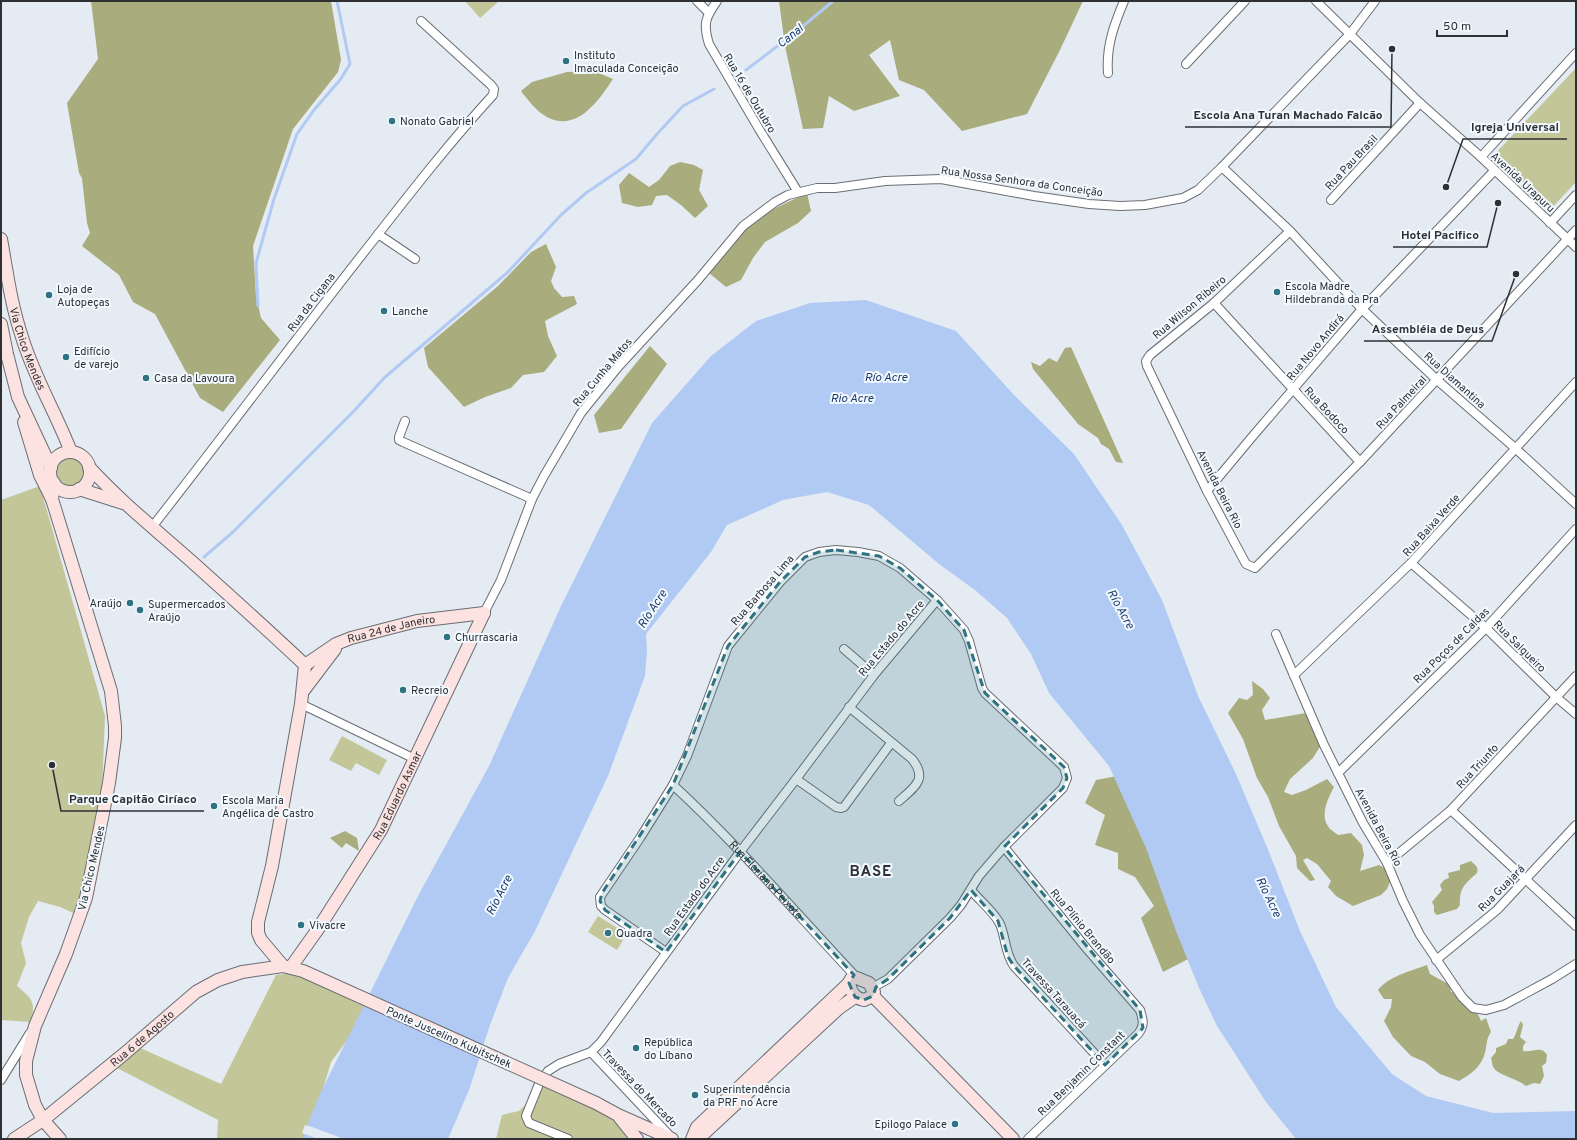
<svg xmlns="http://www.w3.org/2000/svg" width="1577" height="1140" font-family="Overpass,sans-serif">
	<rect width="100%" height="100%" fill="#e5ebf2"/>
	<!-- green -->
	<g fill="#c3c698">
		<polygon points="465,1 499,1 480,18"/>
		<polygon points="1576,68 1576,182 1551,209 1492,157"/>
		<circle cx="70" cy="472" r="15"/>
		<path d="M 40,486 L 105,716 L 101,815 L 78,915 L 60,907 L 38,901 L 29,917 L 21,943 L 26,963 L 17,986 C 32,999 36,1001 31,1022 L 1,1020 L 1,500 Z"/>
		<polygon points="342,736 387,760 379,775 356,763 351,771 329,760"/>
		<polygon points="598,916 627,934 617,950 588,932"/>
		<polygon points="293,973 370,1009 331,1062 308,1139 217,1139 218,1120 115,1067 138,1047 221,1084 276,975"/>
		<polygon points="545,1085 614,1118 630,1139 496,1139 502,1115 519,1111"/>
	</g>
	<!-- forest -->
	<g fill="#a9ac7c">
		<polygon points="91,1 331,1 341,60 338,72 293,129 253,246 256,296 261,318 280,340 223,412 200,398 155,314 133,302 119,275 82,246 90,233 87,223 82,178 79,173 67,103 98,59"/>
		<polygon points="779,1 1083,1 1059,52 1027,114 962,131 924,90 899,80 890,40 869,55 900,96 854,111 829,96 823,128 803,129 785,46"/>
		<path d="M 594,71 L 613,79 C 599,100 577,133 547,117 C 536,111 528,100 521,91 L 532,82 L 567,72 Z"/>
		<polygon points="680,162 694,165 703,170 699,190 708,206 695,218 681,205 667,195 656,196 652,205 638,207 622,203 619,185 629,173 649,187 659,180 670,166"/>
		<polygon points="807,193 811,211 798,223 765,242 753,258 741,280 726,287 709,273 732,244 757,217"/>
		<polygon points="546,244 556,267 551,281 554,288 562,297 574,296 577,304 545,321 548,336 557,356 544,372 523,375 511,388 485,397 464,407 428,367 424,348 498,286 531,252"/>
		<polygon points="650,346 667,364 621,429 599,433 594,415"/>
		<polygon points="1071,347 1123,463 1116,462 1109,449 1101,444 1098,438 1078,424 1033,369 1031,362 1040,366 1049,358 1057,362 1065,348"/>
		<path d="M 1252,681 L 1263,689 L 1270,698 L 1262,710 L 1265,720 L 1306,713 L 1311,719 L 1321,745 L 1313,758 L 1290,779 L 1284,792 L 1292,795 L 1306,790 L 1327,779 L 1334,787 C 1328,798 1320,815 1328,826 C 1330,830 1335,832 1338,835 L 1351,833 L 1362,845 L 1364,855 L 1360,871 L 1379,865 L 1386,869 L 1392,877 L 1387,889 L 1381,895 L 1353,906 L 1336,896 L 1328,887 L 1331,881 L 1317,864 L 1307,858 L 1303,860 L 1315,880 L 1310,881 L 1297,868 L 1296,856 L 1279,826 L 1268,797 L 1257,778 L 1243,739 L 1228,713 L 1239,698 L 1247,700 L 1253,695 Z"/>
		<polygon points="1128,774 1196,955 1163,972 1141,918 1154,906 1135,877 1118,869 1118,853 1095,845 1105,815 1085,803 1096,780"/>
		<polygon points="345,831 357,838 359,851 346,843 342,848 330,838"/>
		<path d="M 1471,861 C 1475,865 1479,867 1477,873 C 1465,884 1459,888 1460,905 L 1457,909 L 1437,915 L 1434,912 L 1434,906 L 1432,902 L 1442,890 L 1440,885 L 1444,880 L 1449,878 L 1448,873 L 1460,870 L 1460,865 Z"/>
		<path d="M 1427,965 L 1430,974 L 1450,985 L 1451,992 L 1458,993 L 1460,1001 C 1471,1005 1477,1010 1481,1021 L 1486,1018 L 1491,1032 C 1486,1039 1487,1045 1485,1053 C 1481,1067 1471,1074 1459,1081 L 1440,1074 L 1425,1062 L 1411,1056 L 1393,1037 L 1384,1021 L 1391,1007 L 1392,999 L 1384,999 L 1378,990 C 1389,976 1411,971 1427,965 Z"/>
		<path d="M 1521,1021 L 1523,1025 L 1520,1037 L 1526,1042 L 1523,1046 L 1523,1051 C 1533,1053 1541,1045 1547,1055 L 1546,1063 L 1542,1066 L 1544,1076 L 1540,1084 L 1534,1083 L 1526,1086 C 1518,1079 1496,1074 1494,1068 C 1492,1066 1492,1061 1491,1058 L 1496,1052 L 1496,1048 L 1506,1044 L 1508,1039 L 1513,1039 C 1517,1033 1517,1027 1521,1021 Z"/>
	</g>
	<!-- water -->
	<polygon fill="#b1caf4" points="866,300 956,331 1014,395 1074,454 1122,525 1162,600 1199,698 1236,774 1269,852 1300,931 1336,1007 1392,1074 1426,1096 1493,1113 1576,1111 1576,1139 1296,1139 1266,1102 1217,1026 1199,988 1176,931 1146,848 1109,766 1049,693 1031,654 1007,618 975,590 939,564 869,505 827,492 783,500 727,525 711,552 646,634 647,651 645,676 608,776 535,931 508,978 490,1025 469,1090 448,1139 302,1139 319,1096 418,896 489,766 561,606 652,423 711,356 756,321 810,303"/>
	<!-- pier -->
	<polygon fill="#e5ebf2" points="305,1125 312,1127 344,1139 318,1139 302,1133"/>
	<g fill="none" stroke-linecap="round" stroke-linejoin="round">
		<!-- stream -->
		<g stroke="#b1caf4" stroke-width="3">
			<polyline points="746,70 796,32 833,1"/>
			<polyline points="258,306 256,263 274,199 297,134 314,110 340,80 350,64 337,1"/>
			<polyline points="204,557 233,532 354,411 384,378 508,272 561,215 586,193 636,159 657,134 683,106 714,89"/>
		</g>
		<!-- street casing -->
		<g stroke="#696e74" stroke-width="10">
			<g id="street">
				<polyline points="697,1 709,13"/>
				<path d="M 717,1 C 705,18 703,24 709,44 L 759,129 L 798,192"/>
				<polyline points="1316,1 1420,103 1481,157 1576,247"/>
				<polyline points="1186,64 1245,1"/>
				<path d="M 1108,73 C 1106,46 1114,25 1124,1"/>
				<polyline points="1481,157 1576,53"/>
				<polyline points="1222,167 1290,231 1362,309 1437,380 1515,448 1576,504"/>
				<polyline points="1331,200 1420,103"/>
				<polyline points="1550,223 1576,195"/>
				<polyline points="1290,231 1214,303 1150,355 1146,361 1147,366 1207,491 1246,564 1255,568 1360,462 1576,230"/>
				<polyline points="378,234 415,259"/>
				<polyline points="1214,303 1360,462"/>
				<polyline points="405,421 399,437 399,440 403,442 532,499"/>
				<polyline points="1207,491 1252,437 1362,309 1494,171"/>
				<path d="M 152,527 C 226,433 297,337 372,242 C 411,192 450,142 493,95 L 494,89 L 491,85 L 421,21"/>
				<polyline points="1411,563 1486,628 1556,697 1576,714"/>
				<polyline points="484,613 501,580 532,499 544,476 581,413 618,367 698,280 743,226 775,202 788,195 817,188 835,188 885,181 941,179 1034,196 1089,204 1120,206 1145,205 1183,198 1198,190 1222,167 1350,34 1375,1"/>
				<polyline points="1276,634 1324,745 1363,823 1387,863 1403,901 1420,935 1462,997 1473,1008 1486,1010 1504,1005 1552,979 1576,964"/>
				<polyline points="844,649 874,675"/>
				<polyline points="1294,675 1411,563 1576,382"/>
				<polyline points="301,704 415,759"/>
				<path d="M 849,707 L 912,759 C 928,779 915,787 899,801"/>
				<polyline points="1338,773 1486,628 1576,529"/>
				<polyline points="796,779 836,807 841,808 844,807 891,743"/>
				<path id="s1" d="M 673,785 C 738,845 796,913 857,978"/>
				<polyline points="1451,810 1576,926"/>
				<path d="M 1004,847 L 1087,949 L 1140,1010 C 1143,1020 1145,1025 1138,1034 L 1028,1139"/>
				<polyline points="1387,863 1451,810 1576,676"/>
				<path d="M 971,890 C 980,901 994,912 1000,924 C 1006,938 1005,954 1014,966 L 1105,1065"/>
				<polyline points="666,952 605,910 601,906 600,897 640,838 673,785 687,756 728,646 780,582 805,557 819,552 836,550 858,552 879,556 900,568 937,600 964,630 969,641 982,688 985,693 1064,767 1067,778 1063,788 1004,847 979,876 961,905 950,918 888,979 872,988"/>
				<polyline points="1436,960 1497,910 1576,825"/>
				<polyline points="591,1052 670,1136"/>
				<polyline points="1,1080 30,1033"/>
				<polyline points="568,1139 529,1123 526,1116 539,1084 548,1071 559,1064 591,1052 601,1042 740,852 796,779 874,675 937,600"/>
			</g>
		</g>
		<!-- secondary casing -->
		<g stroke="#696e74" stroke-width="14">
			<g id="secondary">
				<path id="s2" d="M 1,239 C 7,272 11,305 22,337 C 34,377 56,413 71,452"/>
				<polyline points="1,324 7,354 18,397 51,468"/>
				<polyline points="24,422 40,475 52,499"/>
				<circle cx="70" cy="472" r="20"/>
				<path d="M 89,467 C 120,501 156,530 190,560 C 229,595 268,630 305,665"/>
				<polyline points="54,483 52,499 111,691 115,726 115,738 109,783 86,898 66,954 35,1026 26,1061 26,1075 35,1105 43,1120 60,1139"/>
				<polyline points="79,489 123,503"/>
				<path id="s3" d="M 305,665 L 336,644 L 351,638 L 417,621 L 484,613"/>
				<polyline points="304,690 335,649"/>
				<polyline points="283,966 261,940 258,933 258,922 272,866 301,704 305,665"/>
				<path id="s4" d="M 291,967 L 318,929 L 381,830 L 484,613"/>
				<path d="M 857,978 L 869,983 L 874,992 L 873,996 L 864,1000 C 854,998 851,992 849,983 L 851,979 Z"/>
				<polyline points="873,996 1013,1139"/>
				<polyline points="596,1103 618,1115 672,1139"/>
				<polyline points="620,1118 637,1139"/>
				<path id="s5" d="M 14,1139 L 43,1120 L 124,1054 L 196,992 L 218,980 L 242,972 L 283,966 L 303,971 L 436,1031"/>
				<polyline points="692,1139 697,1127 849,983"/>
				<polyline points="698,1139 839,1008 855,997"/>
			</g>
		</g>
		<!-- street -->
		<use href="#street" stroke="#fff" stroke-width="8"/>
		<!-- secondary -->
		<use href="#secondary" stroke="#fce2e0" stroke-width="12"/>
		<!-- secondary-bridge casing -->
		<g stroke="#696e74" stroke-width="14" stroke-linecap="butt">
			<polyline id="secondary-bridge" points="436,1031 596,1103"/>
		</g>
		<!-- secondary-bridge -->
		<use href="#secondary-bridge" stroke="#fce2e0" stroke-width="12"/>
	</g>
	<!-- marked area -->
	<path fill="#2f7383" fill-opacity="0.2" stroke="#2f7383" stroke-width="3" stroke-dasharray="8 5" stroke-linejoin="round" d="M 836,550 L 879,556 L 900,568 L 937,600 L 964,630 L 985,693 L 1064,767 L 1067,778 L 1063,788 L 1004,847 L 1140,1010 L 1143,1028 L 1105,1065 L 1014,966 L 1008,957 L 998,921 L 971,890 L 950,918 L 888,979 L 876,987 L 873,996 L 864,1000 L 855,997 L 849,983 L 854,975 L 740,852 L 666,952 L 605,910 L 600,901 L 602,893 L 673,785 L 728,646 L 780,582 L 805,557 L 819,552 Z"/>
	<!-- markers -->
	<g fill="#2f7383" stroke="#f2f9ff" stroke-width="1.5">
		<circle cx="566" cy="61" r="4"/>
		<circle cx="392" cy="121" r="4"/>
		<circle cx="1277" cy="292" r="4"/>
		<circle cx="49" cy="295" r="4"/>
		<circle cx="384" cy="311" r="4"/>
		<circle cx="66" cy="357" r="4"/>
		<circle cx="146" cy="378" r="4"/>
		<circle cx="130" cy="603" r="4"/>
		<circle cx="140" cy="610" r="4"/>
		<circle cx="447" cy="637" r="4"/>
		<circle cx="403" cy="690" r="4"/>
		<circle cx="214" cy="806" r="4"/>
		<circle cx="301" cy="925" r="4"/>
		<circle cx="608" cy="933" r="4"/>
		<circle cx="636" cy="1048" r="4"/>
		<circle cx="695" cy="1095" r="4"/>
		<circle cx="955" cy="1124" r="4"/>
	</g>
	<g text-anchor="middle" stroke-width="4" stroke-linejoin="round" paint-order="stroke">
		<!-- poi labels -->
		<g font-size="11" fill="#2e3033" stroke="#f2f9ff" text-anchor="start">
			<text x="574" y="59">Instituto<tspan x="574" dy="13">Imaculada Conceição</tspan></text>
			<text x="400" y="125">Nonato Gabriel</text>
			<text x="1285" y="290">Escola Madre<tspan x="1285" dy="13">Hildebranda da Pra</tspan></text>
			<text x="57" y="293">Loja de<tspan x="57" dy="13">Autopeças</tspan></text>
			<text x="392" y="315">Lanche</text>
			<text x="74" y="355">Edifício<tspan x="74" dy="13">de varejo</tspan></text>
			<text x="154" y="382">Casa da Lavoura</text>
			<text x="122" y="607" text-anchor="end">Araújo</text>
			<text x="148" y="608">Supermercados<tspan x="148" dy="13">Araújo</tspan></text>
			<text x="455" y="641">Churrascaria</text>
			<text x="411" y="694">Recreio</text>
			<text x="222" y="804">Escola Maria<tspan x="222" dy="13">Angélica de Castro</tspan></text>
			<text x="309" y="929">Vivacre</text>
			<text x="616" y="937">Quadra</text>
			<text x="644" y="1046">República<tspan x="644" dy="13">do Líbano</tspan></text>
			<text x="703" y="1093">Superintendência<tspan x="703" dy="13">da PRF no Acre</tspan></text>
			<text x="947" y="1128" text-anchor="end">Epilogo Palace</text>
		</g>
		<!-- street labels -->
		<g font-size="11" fill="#2e3033" stroke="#f2f9ff">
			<text transform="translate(750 93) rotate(59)" y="4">Rua 16 de Outubro</text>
			<text transform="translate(1351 162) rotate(-47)" y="4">Rua Pau Brasil</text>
			<text transform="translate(1022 181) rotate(8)" y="4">Rua Nossa Senhora da Conceição</text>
			<text transform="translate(1523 182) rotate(43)" y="4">Avenida Urapuru</text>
			<text transform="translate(311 302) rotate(-53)" y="4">Rua da Cigana</text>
			<text transform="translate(1189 307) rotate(-40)" y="4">Rua Wilson Ribeiro</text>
			<text transform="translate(1315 347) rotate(-50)" y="4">Rua Novo Andirá</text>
			<text dy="4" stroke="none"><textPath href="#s2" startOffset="113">Via Chico Mendes</textPath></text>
			<text transform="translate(602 372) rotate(-50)" y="4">Rua Cunha Matos</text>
			<text transform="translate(1455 380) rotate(42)" y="4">Rua Diamantina</text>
			<text transform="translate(1401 402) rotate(-47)" y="4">Rua Palmeiral</text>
			<text transform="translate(1327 410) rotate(47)" y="4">Rua Bodoco</text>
			<text transform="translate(1220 489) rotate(63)" y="4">Avenida Beira Rio</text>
			<text transform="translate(1431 525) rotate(-48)" y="4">Rua Baixa Verde</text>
			<text transform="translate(762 590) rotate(-49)" y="4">Rua Barbosa Lima</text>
			<text dy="4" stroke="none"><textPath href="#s3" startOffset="95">Rua 24 de Janeiro</textPath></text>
			<text transform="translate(891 638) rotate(-50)" y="4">Rua Estado do Acre</text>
			<text transform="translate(1451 645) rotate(-45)" y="4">Rua Poços de Caldas</text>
			<text transform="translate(1520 646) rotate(45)" y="4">Rua Salgueiro</text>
			<text transform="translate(1477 766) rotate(-47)" y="4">Rua Triunfo</text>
			<text dy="4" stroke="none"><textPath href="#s4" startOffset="202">Rua Eduardo Asmar</textPath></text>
			<text transform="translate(1379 827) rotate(62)" y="4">Avenida Beira Rio</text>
			<text transform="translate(91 868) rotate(-77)" y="4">Via Chico Mendes</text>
			<text dy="4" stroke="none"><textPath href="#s1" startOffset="133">Rua Floriano Peixoto</textPath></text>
			<text transform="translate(1501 888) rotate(-45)" y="4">Rua Guajará</text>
			<text transform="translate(694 896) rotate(-54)" y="4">Rua Estado do Acre</text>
			<text transform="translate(1083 926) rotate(50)" y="4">Rua Plínio Brandão</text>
			<text transform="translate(1054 993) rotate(48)" y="4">Travessa Tarauacá</text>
			<text transform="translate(449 1037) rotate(24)" y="4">Ponte Juscelino Kubitschek</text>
			<text dy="4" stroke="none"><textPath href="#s5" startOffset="163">Rua 6 de Agosto</textPath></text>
			<text transform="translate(1081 1073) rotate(-44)" y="4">Rua Benjamin Constant</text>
			<text transform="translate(640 1088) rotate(46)" y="4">Travessa do Mercado</text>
		</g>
		<!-- water labels -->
		<g font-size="12" font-style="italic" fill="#1d3a6d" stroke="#f2f9ff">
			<text transform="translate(790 36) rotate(-39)" y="4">Canal</text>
			<text x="886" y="381">Río Acre</text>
			<text x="852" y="402">Rio Acre</text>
			<text transform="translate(652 609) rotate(-57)" y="4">Río Acre</text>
			<text transform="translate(1121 609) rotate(61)" y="4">Río Acre</text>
			<text transform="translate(499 895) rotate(-63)" y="4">Río Acre</text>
			<text transform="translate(1269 897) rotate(64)" y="4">Río Acre</text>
		</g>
		<!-- district labels -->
		<g font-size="15" font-weight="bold" letter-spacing="1" fill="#2e3033" stroke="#f2f9ff">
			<text x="871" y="876">BASE</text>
		</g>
	</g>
	<!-- callouts -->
	<path fill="none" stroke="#2e3033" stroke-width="1.5" d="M1392 49L1391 127H1185M1446 187L1463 139H1567M1498 203L1487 247H1393M1516 274L1492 341H1364M52 765L61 811H204"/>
	<g fill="#2e3033" stroke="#f2f9ff" stroke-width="1.5">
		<circle cx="1392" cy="49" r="4"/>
		<circle cx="1446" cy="187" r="4"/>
		<circle cx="1498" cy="203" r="4"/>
		<circle cx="1516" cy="274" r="4"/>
		<circle cx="52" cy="765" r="4"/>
	</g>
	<g font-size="12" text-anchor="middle" font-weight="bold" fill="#2e3033" stroke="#f2f9ff" stroke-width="4" stroke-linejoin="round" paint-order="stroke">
		<text x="1288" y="119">Escola Ana Turan Machado Falcão</text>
		<text x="1515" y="131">Igreja Universal</text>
		<text x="1440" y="239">Hotel Pacifico</text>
		<text x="1428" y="333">Assembléia de Deus</text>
		<text x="133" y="803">Parque Capitão Ciríaco</text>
	</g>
	<!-- border -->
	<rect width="1577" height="1140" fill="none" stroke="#2e3033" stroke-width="4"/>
	<!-- scale -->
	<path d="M1437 30v6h70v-6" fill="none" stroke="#2e3033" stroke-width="2"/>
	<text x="1443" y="30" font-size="12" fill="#2e3033" stroke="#f2f9ff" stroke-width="3" paint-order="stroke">50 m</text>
</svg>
